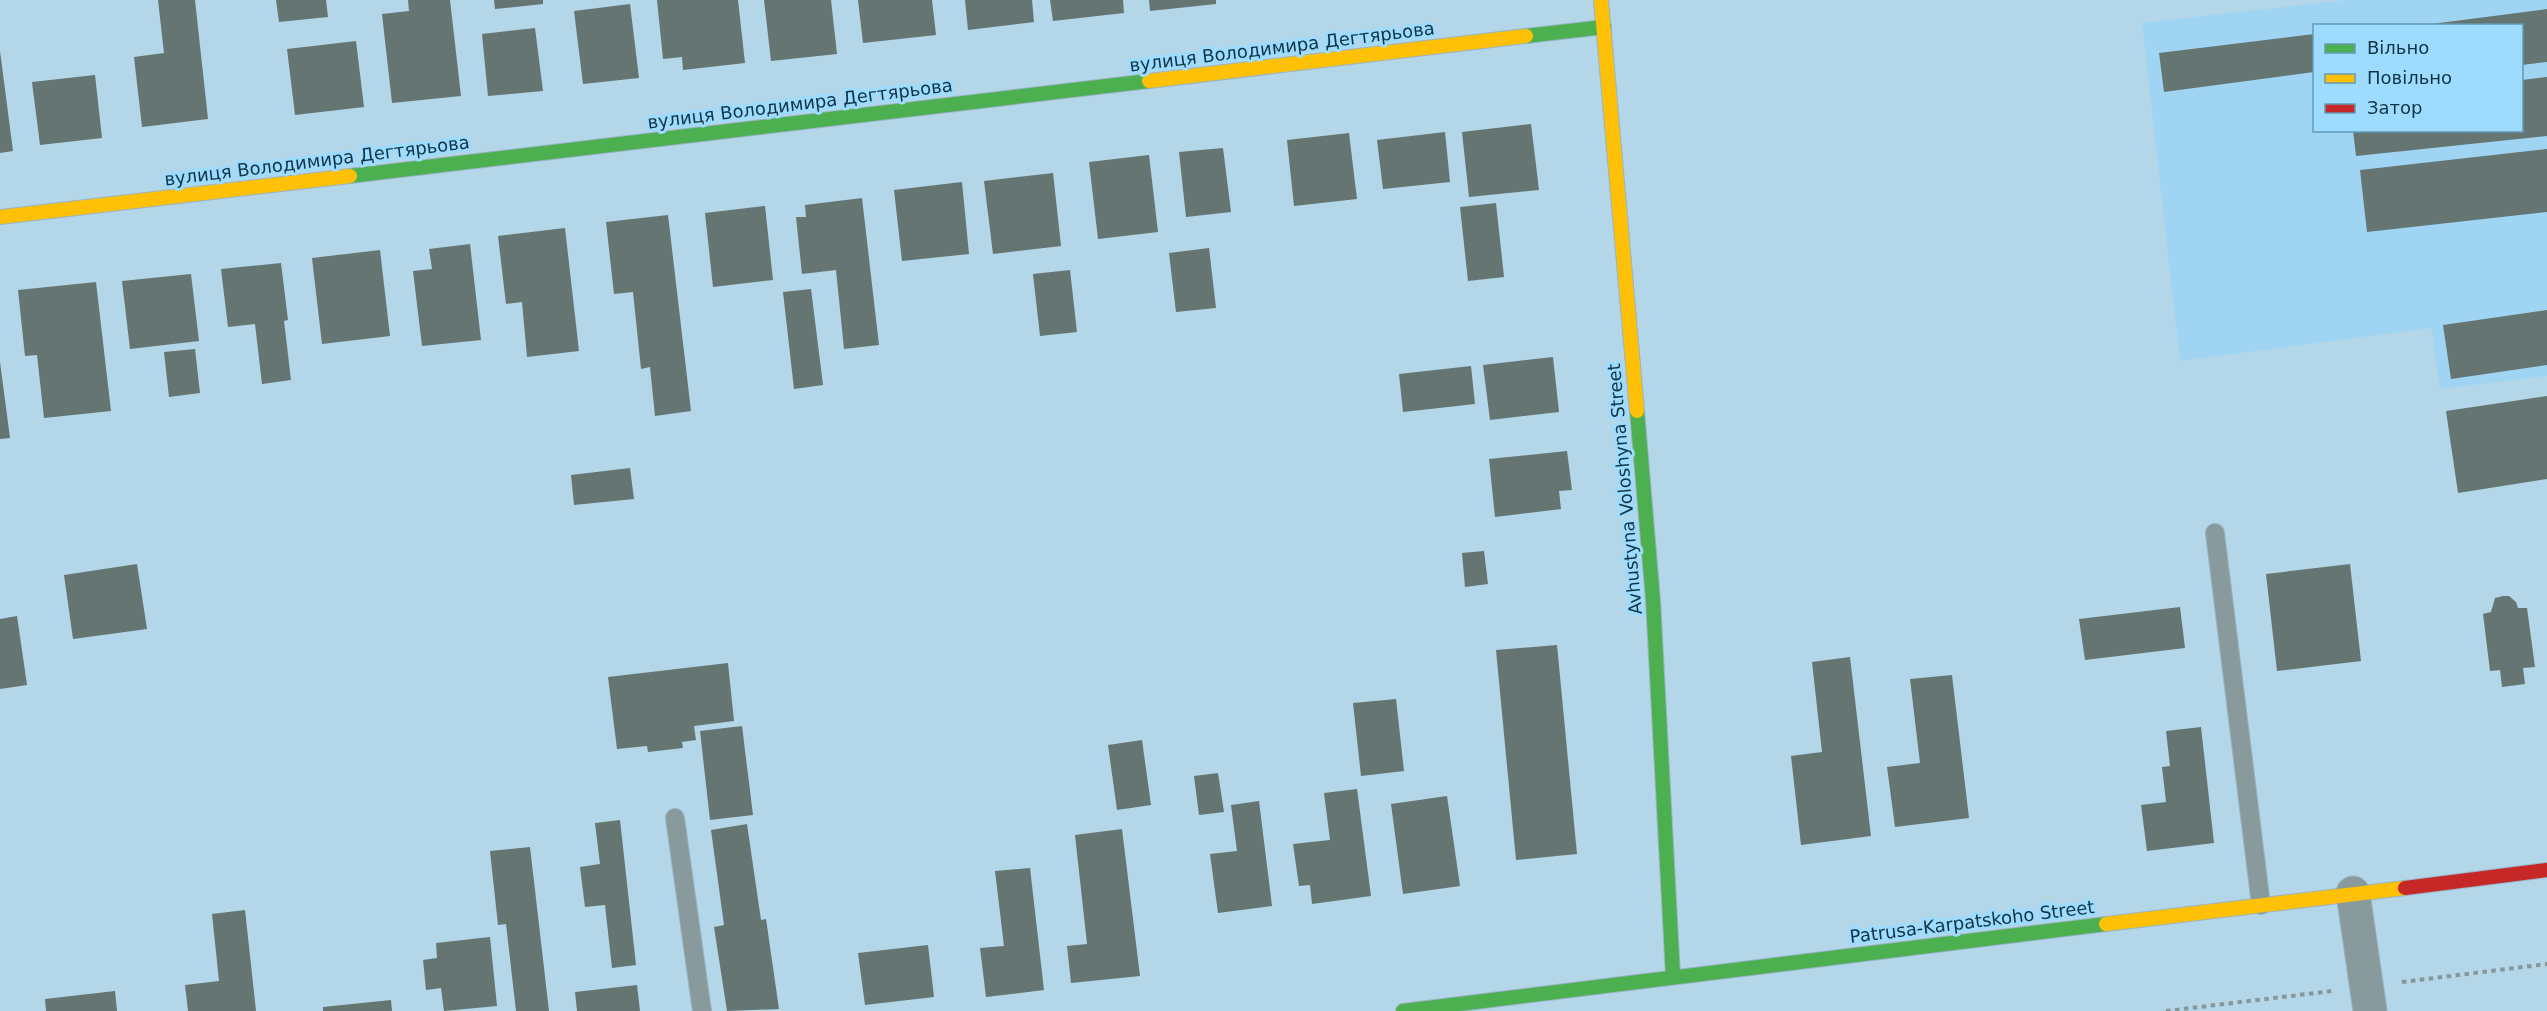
<svg xmlns="http://www.w3.org/2000/svg" width="2547" height="1011" font-family="'DejaVu Sans',sans-serif">
	<rect width="100%" height="100%" fill="#b3d6e8"/>
	<!-- built -->
	<path fill="#9fd5f2" fill-rule="evenodd" d="M 2347,0 L 2547,0 L 2547,376 L 2440,389 L 2431,328 L 2180,361 L 2142,23 ZM 2314,26 L 2522,26 L 2522,130 L 2314,130 Z"/>
	<!-- building -->
	<g fill="#647572">
		<polygon points="158,0 195,0 208,119 142,127 134,57 164,53"/>
		<polygon points="276,0 326,0 328,17 279,22"/>
		<polygon points="408,0 450,0 461,96 392,103 382,14 409,11"/>
		<polygon points="494,0 543,0 543,4 495,9"/>
		<polygon points="657,0 738,0 745,63 683,70 682,57 663,59"/>
		<polygon points="764,0 831,0 837,54 771,61"/>
		<polygon points="858,0 932,0 936,35 863,43"/>
		<polygon points="965,0 1032,0 1034,22 968,30"/>
		<polygon points="1050,0 1123,0 1124,13 1053,21"/>
		<polygon points="1149,0 1216,0 1216,4 1150,11"/>
		<polygon points="630,4 639,78 583,84 574,11"/>
		<polygon points="2547,9 2547,62 2522,65 2522,26 2416,26"/>
		<polygon points="535,28 543,91 488,96 482,34"/>
		<polygon points="2314,34 2314,72 2164,92 2159,53"/>
		<polygon points="356,41 364,107 295,115 287,49"/>
		<polygon points="0,51 13,151 0,153"/>
		<polygon points="95,75 102,138 40,145 32,82"/>
		<polygon points="2547,77 2547,136 2356,156 2353,130 2522,130 2522,80"/>
		<polygon points="1531,124 1539,190 1469,197 1462,132"/>
		<polygon points="1445,132 1450,182 1383,189 1377,140"/>
		<polygon points="1349,133 1357,199 1294,206 1287,140"/>
		<polygon points="1223,148 1231,212 1186,217 1179,152"/>
		<polygon points="2547,149 2547,212 2367,232 2360,170"/>
		<polygon points="1149,155 1158,232 1098,239 1089,162"/>
		<polygon points="1053,173 1061,246 993,254 984,181"/>
		<polygon points="962,182 969,254 902,261 894,190"/>
		<polygon points="862,198 879,345 844,349 836,270 802,274 796,217 806,217 805,205"/>
		<polygon points="1496,203 1504,277 1468,281 1460,207"/>
		<polygon points="765,206 773,280 713,287 705,213"/>
		<polygon points="668,215 691,411 655,416 650,367 641,369 633,292 614,294 606,222"/>
		<polygon points="565,228 579,351 527,357 522,302 506,304 498,236"/>
		<polygon points="470,244 481,340 422,346 413,271 432,269 429,249"/>
		<polygon points="1209,248 1216,308 1176,312 1169,253"/>
		<polygon points="380,250 390,336 322,344 312,258"/>
		<polygon points="281,263 288,320 284,321 291,380 262,384 255,324 228,327 221,269"/>
		<polygon points="1070,270 1077,332 1040,336 1033,274"/>
		<polygon points="191,274 199,341 130,349 122,281"/>
		<polygon points="96,282 111,411 44,418 37,355 25,356 18,290"/>
		<polygon points="811,289 823,385 794,389 783,292"/>
		<polygon points="2547,310 2547,365 2451,379 2443,325"/>
		<polygon points="195,349 200,393 169,397 164,352"/>
		<polygon points="1553,357 1559,412 1490,420 1483,365"/>
		<polygon points="0,362 10,438 0,439"/>
		<polygon points="1471,366 1475,404 1403,412 1399,374"/>
		<polygon points="2547,396 2547,479 2458,493 2446,411"/>
		<polygon points="1567,451 1572,490 1559,491 1561,509 1495,517 1489,459"/>
		<polygon points="630,468 634,499 574,505 571,475"/>
		<polygon points="1484,551 1488,584 1465,587 1462,553"/>
		<polygon points="137,564 147,629 73,639 64,575"/>
		<polygon points="2350,564 2361,661 2277,671 2266,574"/>
		<polygon points="2503,596 2509,596 2516,602 2518,608 2527,608 2535,667 2523,668 2525,684 2502,687 2500,670 2490,671 2483,614 2491,612 2495,598"/>
		<polygon points="2180,607 2185,648 2085,660 2079,619"/>
		<polygon points="17,616 27,685 0,689 0,619"/>
		<polygon points="1557,645 1577,854 1516,860 1496,650"/>
		<polygon points="1850,657 1871,836 1801,845 1791,756 1822,752 1812,662"/>
		<polygon points="728,663 734,721 694,726 696,740 682,742 683,748 648,752 647,746 617,749 608,677"/>
		<polygon points="1952,675 1969,818 1895,827 1887,767 1920,763 1910,679"/>
		<polygon points="1396,699 1404,771 1361,776 1353,703"/>
		<polygon points="742,726 753,815 710,820 700,731"/>
		<polygon points="2201,727 2214,843 2147,851 2141,805 2166,802 2162,767 2170,766 2166,731"/>
		<polygon points="1142,740 1151,805 1117,810 1108,745"/>
		<polygon points="1218,773 1224,812 1199,815 1194,776"/>
		<polygon points="1357,789 1371,896 1312,904 1310,885 1299,886 1293,844 1330,840 1324,793"/>
		<polygon points="1447,796 1460,886 1403,894 1391,804"/>
		<polygon points="1259,801 1272,906 1218,913 1210,854 1237,851 1231,805"/>
		<polygon points="620,820 636,965 612,968 605,905 585,907 580,867 600,864 595,823"/>
		<polygon points="747,824 761,920 766,919 779,1009 727,1011 714,927 724,925 711,830"/>
		<polygon points="1122,829 1140,976 1071,983 1067,946 1087,944 1075,835"/>
		<polygon points="530,847 549,1011 516,1011 506,924 498,925 490,851"/>
		<polygon points="1030,868 1044,990 986,997 980,948 1004,946 995,871"/>
		<polygon points="245,910 256,1011 188,1011 185,985 219,981 212,914"/>
		<polygon points="490,937 497,1006 444,1011 441,988 426,990 423,960 437,958 436,943"/>
		<polygon points="928,945 934,997 865,1005 858,953"/>
		<polygon points="637,985 640,1011 577,1011 575,992"/>
		<polygon points="115,991 117,1011 46,1011 45,999"/>
		<polygon points="391,1000 392,1011 323,1011 323,1007"/>
	</g>
	<g fill="none" stroke-linecap="round" stroke-linejoin="round">
		<!-- lane casing -->
		<g stroke="#97b4c3" stroke-width="20">
			<g id="lane">
				<polyline points="2215,533 2261,905"/>
				<polyline points="675,818 702,1011"/>
			</g>
		</g>
		<!-- street casing -->
		<g stroke="#97b4c3" stroke-width="35">
			<polyline id="street" points="2353,893 2370,1011"/>
		</g>
		<!-- fast casing -->
		<g stroke="#97b4c3" stroke-width="16">
			<g id="fast">
				<polyline points="1526,36 1604,27"/>
				<polyline points="350,176 1149,81"/>
				<polyline points="1637,411 1653,600 1673,976"/>
				<polyline points="1403,1011 2106,924"/>
			</g>
		</g>
		<!-- slow casing -->
		<g stroke="#97b4c3" stroke-width="16">
			<g id="slow">
				<polyline points="1601,0 1637,411"/>
				<polyline points="1149,81 1526,36"/>
				<polyline points="0,217 350,176"/>
				<polyline points="2106,924 2405,888"/>
			</g>
		</g>
		<!-- jam casing -->
		<g stroke="#97b4c3" stroke-width="16">
			<polyline id="jam" points="2405,888 2547,870"/>
		</g>
		<!-- path -->
		<g stroke="#85979b" stroke-width="4" stroke-dasharray="4.5 4.5" stroke-linecap="butt">
			<polyline points="2402,982 2547,964"/>
			<polyline points="2166,1011 2332,991"/>
		</g>
		<!-- lane -->
		<use href="#lane" stroke="#889a9c" stroke-width="18"/>
		<!-- street -->
		<use href="#street" stroke="#889a9c" stroke-width="33"/>
		<!-- fast -->
		<use href="#fast" stroke="#4caf50" stroke-width="14"/>
		<!-- slow -->
		<use href="#slow" stroke="#ffc107" stroke-width="14"/>
		<!-- jam -->
		<use href="#jam" stroke="#c62828" stroke-width="14"/>
	</g>
	<g text-anchor="middle" stroke-width="6" stroke-linejoin="round" paint-order="stroke">
		<!-- street labels -->
		<g font-size="18" fill="#113445" stroke="#9ddcfe">
			<text transform="translate(1282 47) rotate(-7)" y="6">вулиця Володимира Дегтярьова</text>
			<text transform="translate(800 104) rotate(-7)" y="6">вулиця Володимира Дегтярьова</text>
			<text transform="translate(317 161) rotate(-7)" y="6">вулиця Володимира Дегтярьова</text>
			<text transform="translate(1625 489) rotate(-95)" y="6">Avhustyna Voloshyna Street</text>
			<text transform="translate(1972 922) rotate(-7)" y="6">Patrusa-Karpatskoho Street</text>
		</g>
	</g>
	<!-- legend -->
	<rect x="2313" y="24" width="210" height="108" fill="#9ddcfe" stroke="#6599b4" stroke-width="1.5"/>
	<rect x="2325" y="44" width="30" height="9" fill="#4caf50" stroke="#6599b4" stroke-width="1.5"/>
	<text x="2367" y="54" font-size="18" fill="#113445">Вільно</text>
	<rect x="2325" y="74" width="30" height="9" fill="#ffc107" stroke="#6599b4" stroke-width="1.5"/>
	<text x="2367" y="84" font-size="18" fill="#113445">Повільно</text>
	<rect x="2325" y="104" width="30" height="9" fill="#c62828" stroke="#6599b4" stroke-width="1.5"/>
	<text x="2367" y="114" font-size="18" fill="#113445">Затор</text>
</svg>
